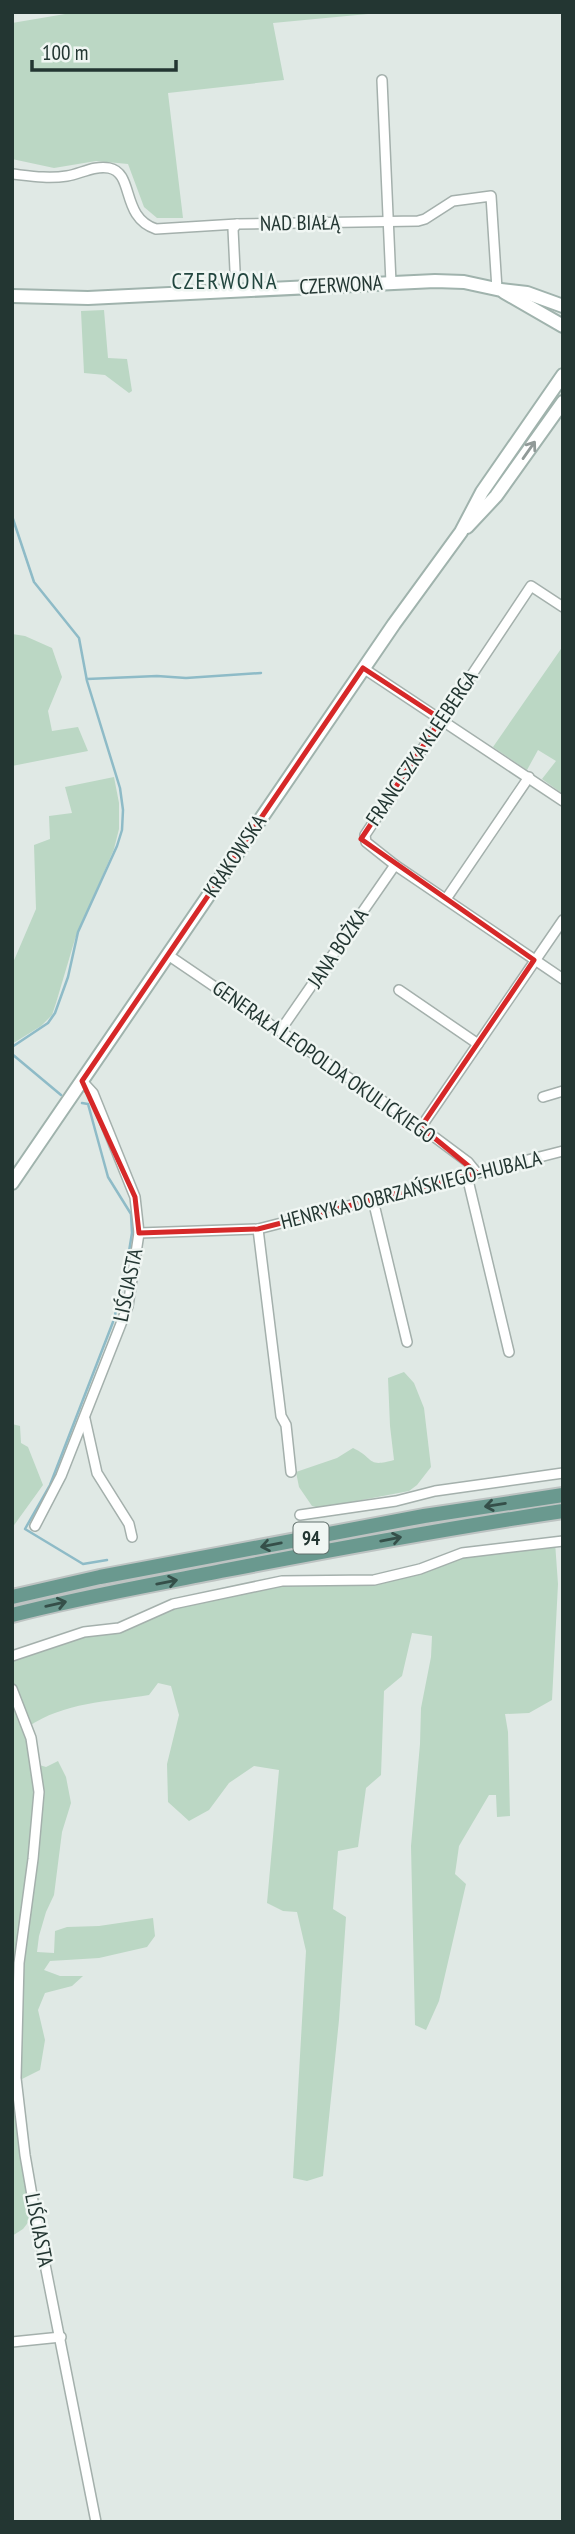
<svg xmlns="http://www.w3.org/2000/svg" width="575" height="2534" font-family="'PT Sans Narrow',sans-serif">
	<rect width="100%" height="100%" fill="#e0e9e5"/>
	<!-- green -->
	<g fill="#bbd7c4">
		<polygon points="77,12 389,12 273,23 284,80 168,93 183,218 157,218 144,207 128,164 96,161 54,168 12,159 12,23"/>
		<polygon points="104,310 108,358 127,359 132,391 129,393 105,375 84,373 81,311"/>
		<polygon points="12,634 25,636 52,648 62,677 48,711 52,731 78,727 88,751 12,766"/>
		<polygon points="563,646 563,794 542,779 556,761 538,750 527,770 493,747"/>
		<polygon points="114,777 119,803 119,829 114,849 75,939 56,1003 52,1015 41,1026 12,1044 12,965 36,909 34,845 50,839 49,816 72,813 65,787"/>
		<path d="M 404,1372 L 414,1383 L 424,1408 L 431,1467 L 417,1485 L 409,1491 L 320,1508 L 312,1506 L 299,1487 L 296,1472 L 337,1458 L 353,1448 C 375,1458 366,1468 394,1460 L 390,1426 L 388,1378 Z"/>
		<polygon points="12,1424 20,1426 21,1443 28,1447 43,1485 12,1528"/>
		<path d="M 555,1542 L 558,1584 L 552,1700 L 529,1713 L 505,1714 L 508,1732 L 510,1816 L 497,1817 L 496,1795 L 489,1795 L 459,1846 L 455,1874 L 466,1884 L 439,2001 L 426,2030 L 415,2025 L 411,1846 L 420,1744 L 421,1708 L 431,1657 L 432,1636 L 412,1633 L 402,1676 L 384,1691 L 381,1775 L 366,1788 L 358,1847 L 338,1851 L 333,1909 L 346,1917 L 339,2020 L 323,2176 L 307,2181 L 293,2178 L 306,1951 L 297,1912 L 283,1911 L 267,1903 L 279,1770 L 254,1766 L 229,1783 L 209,1810 L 189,1821 L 168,1802 L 167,1764 L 179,1715 L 171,1686 L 158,1683 L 149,1695 C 108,1702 64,1702 28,1727 L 36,1764 L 46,1767 L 58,1761 L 66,1777 L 71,1803 L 62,1832 L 54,1895 L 46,1912 L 39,1936 L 37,1952 L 54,1953 L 55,1931 L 67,1927 L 99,1926 L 153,1918 L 155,1936 L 147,1947 L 99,1958 L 50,1961 L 44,1970 L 60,1976 L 83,1976 L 72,1986 L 45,1993 L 38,2010 L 45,2040 L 40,2070 L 16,2082 L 30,2220 L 23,2229 L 12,2236 L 12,1654 L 75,1635 L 116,1629 L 172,1606 L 272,1585 L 361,1581 L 449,1557 Z"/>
	</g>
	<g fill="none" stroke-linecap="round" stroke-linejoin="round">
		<!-- stream -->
		<g stroke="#8ebbc7" stroke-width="2.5">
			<polyline points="12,516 34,582 79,638 87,681 120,788 123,810 122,830 117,846 78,932 68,977 55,1013 48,1023 12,1047"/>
			<polyline points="87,679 157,676 186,678 261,673"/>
			<polyline points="12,1054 61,1095"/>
			<polyline points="82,1103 88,1104 108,1177 131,1214 132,1233 124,1282 113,1322 50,1485 25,1529 83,1564 107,1560"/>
		</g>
		<!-- minor casing -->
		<g stroke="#a4b0ac" stroke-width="12">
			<g id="minor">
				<polyline points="382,80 391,283"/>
				<path d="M 12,174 C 30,176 48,179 67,176 C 80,174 95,165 109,168 C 135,173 120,217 156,229 L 237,224"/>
				<polyline points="236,291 233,229 237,224 418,221 425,219 453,201 491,196 497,289"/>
				<polyline points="563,607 531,586 365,835 366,842 395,865 563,979"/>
				<polyline points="363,668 563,801"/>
				<polyline points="446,899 529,777"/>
				<polyline points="168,955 421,1127 468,1162 477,1173"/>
				<polyline points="399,990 478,1044"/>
				<polyline points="280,1031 395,865"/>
				<polyline points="543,1097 563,1091"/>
				<polyline points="421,1127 563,920"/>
				<polyline points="467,1176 509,1352"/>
				<polyline points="373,1200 407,1342"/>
				<polyline points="258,1229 281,1416 286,1425 291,1472"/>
				<polyline points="139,1233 258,1229 563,1151"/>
				<polyline points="85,1419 97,1473 129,1524 132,1537"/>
				<polyline points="300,1515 396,1501 435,1491 563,1473"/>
				<polyline points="35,1526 61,1476 128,1306 139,1233 135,1197 93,1093 82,1081"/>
				<polyline points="12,1656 84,1632 119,1628 173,1604 282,1581 374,1580 420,1569 462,1553 563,1541"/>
				<polyline points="12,1689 31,1738 39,1792 33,1859 19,1963 16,2078 25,2155 37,2224 96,2522"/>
				<polyline points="12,2342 61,2337"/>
			</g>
		</g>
		<!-- secondary casing -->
		<g stroke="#a0b3ad" stroke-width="16">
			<g id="secondary">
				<polyline points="504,292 563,326"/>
				<polyline points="12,296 88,298 435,281 464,282 501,290 527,293 563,306"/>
				<polyline points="467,527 496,496 563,402"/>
				<polyline points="12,1183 394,624 461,532 482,492 563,375"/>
			</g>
		</g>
		<!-- primary casing -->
		<g stroke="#bdc3c2" stroke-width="18">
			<g id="primary">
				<polyline points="12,1597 100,1577 424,1516 563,1495"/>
				<path d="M 12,1615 C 81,1597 151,1585 221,1571 C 335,1549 448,1528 563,1511"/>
			</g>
		</g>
		<!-- minor -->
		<use href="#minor" stroke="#fff" stroke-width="9"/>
		<!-- secondary -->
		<use href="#secondary" stroke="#fff" stroke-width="12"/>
		<!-- primary -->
		<use href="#primary" stroke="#6a998f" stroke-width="14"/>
	</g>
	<!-- one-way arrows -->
	<defs><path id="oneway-shaft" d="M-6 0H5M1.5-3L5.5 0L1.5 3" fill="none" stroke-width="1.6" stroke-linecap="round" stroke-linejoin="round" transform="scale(1.75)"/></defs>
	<use stroke="#919a98" href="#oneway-shaft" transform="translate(529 450) rotate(-55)"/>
	<g stroke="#354f49">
		<use href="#oneway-shaft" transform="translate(495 1505) rotate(171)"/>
		<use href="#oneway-shaft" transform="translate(391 1539) rotate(-11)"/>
		<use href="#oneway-shaft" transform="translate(271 1545) rotate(169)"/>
		<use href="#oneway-shaft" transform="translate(167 1582) rotate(-11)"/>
		<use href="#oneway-shaft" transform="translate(56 1604) rotate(-13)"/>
	</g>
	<!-- marked area -->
	<path fill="none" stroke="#d62828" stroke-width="5" stroke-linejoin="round" d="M 363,668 L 441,719 L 361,839 L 534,960 L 421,1127 L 477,1173 L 258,1229 L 139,1233 L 135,1197 L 82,1081 Z"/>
	<g text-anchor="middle" stroke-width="5" stroke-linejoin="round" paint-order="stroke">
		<!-- shield labels -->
		<rect fill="#f0f6f3" stroke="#60706c" stroke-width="2" x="293.5" y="1522.5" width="35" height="31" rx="5"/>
		<g font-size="19" font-weight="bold" fill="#233632">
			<text x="311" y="1545">94</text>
		</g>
		<!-- street labels -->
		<g font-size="21" fill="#233632" stroke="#f0f6f3">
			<text transform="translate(300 223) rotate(-1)" y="7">NAD BIAŁĄ</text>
			<text transform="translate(341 285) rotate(-3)" y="7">CZERWONA</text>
			<text transform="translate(422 748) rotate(-56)" y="7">FRANCISZKA KLEEBERGA</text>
			<text transform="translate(235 856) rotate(-56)" y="7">KRAKOWSKA</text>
			<text transform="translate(338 948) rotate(-56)" y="7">JANA BOŻKA</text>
			<text transform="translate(324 1062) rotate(35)" y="7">GENERAŁA LEOPOLDA OKULICKIEGO</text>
			<text transform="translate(411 1190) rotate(-14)" y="7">HENRYKA DOBRZAŃSKIEGO-HUBALA</text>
			<text transform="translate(128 1285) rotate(-78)" y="7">LIŚCIASTA</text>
			<text transform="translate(39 2230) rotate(79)" y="7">LIŚCIASTA</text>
		</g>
		<!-- neighbourhood labels -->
		<g font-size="23" letter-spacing="2" fill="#22463f" stroke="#f0f6f3">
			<text x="225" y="289">CZERWONA</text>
		</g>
	</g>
	<!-- border -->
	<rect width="575" height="2534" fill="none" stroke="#233632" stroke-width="28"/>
	<!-- scale -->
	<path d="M32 60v10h144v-10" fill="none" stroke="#233632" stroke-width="3.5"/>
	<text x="42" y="60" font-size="21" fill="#233632" stroke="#f0f6f3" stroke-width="5" paint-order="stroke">100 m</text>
</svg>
